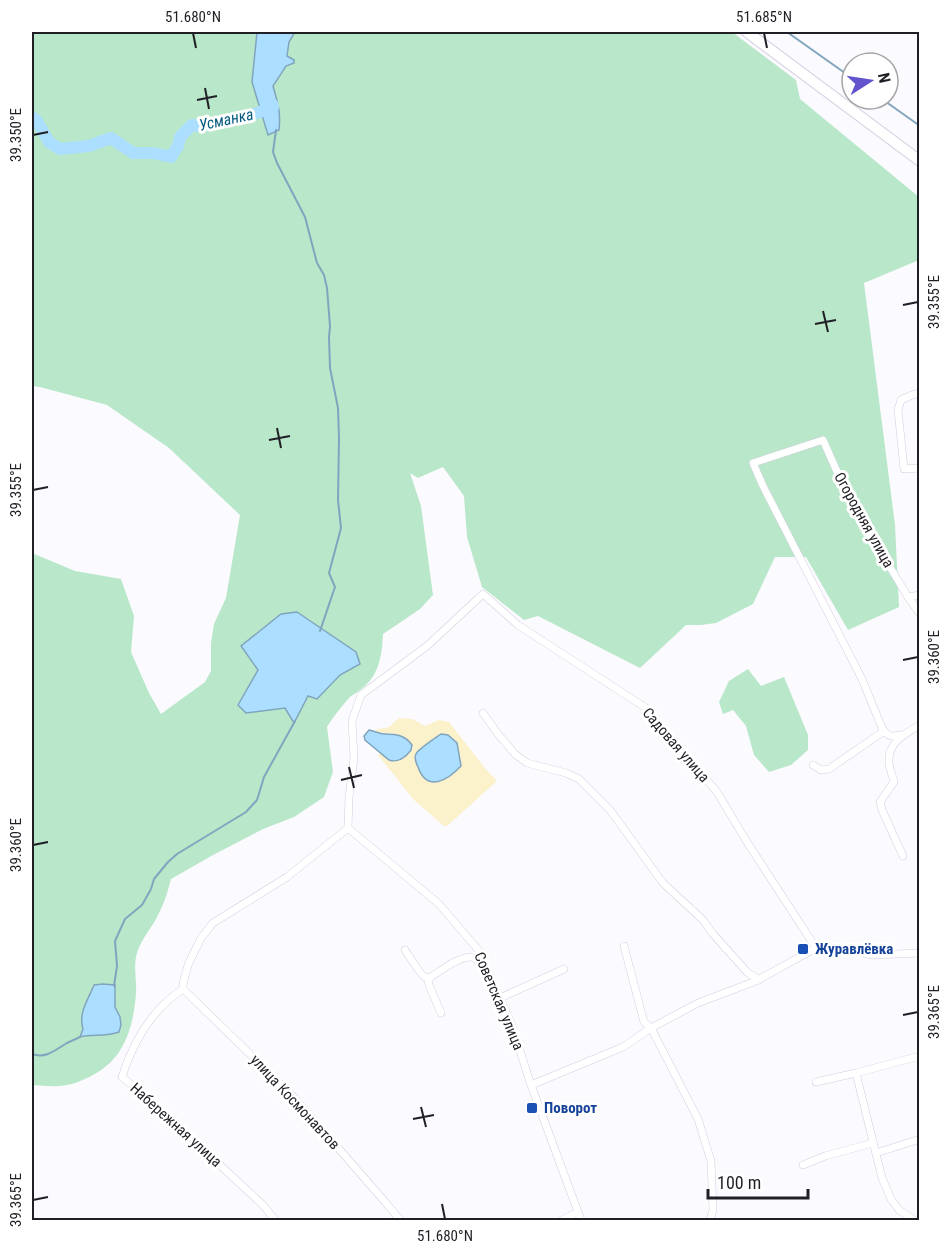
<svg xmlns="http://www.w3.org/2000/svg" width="951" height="1252" font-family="'Roboto Condensed',sans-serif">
	<rect width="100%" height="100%" fill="#fbfafe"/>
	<!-- green -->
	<g fill="#b8e7ca">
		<path d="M 32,32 L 732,32 L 796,80 L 800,99 L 919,197 L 919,260 L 864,283 L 895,525 L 899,607 L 848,630 L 806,557 L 775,557 L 753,604 L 716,623 L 701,625 L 686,625 L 640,668 L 538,616 L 524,620 L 482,587 L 467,537 L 464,496 L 443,467 L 418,478 L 410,473 L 421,506 L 433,595 L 420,609 L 383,634 C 382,653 380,672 365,686 C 361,690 355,693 350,697 C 342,706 333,717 327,727 L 333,772 L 324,797 L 294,817 L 263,829 L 213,855 L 171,879 C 168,890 165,902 159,913 C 153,927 142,937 137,953 C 133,965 137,981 136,994 C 133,1027 125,1058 93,1075 C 82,1081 72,1085 59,1086 C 50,1087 40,1085 32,1085 L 32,553 L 75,571 L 121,579 L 134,616 L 131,652 L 149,693 L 161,714 L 205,682 L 211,671 L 211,643 L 214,624 L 226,598 L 240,515 L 169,448 L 107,405 L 40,387 L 32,386 Z"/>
		<polygon points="748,669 761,686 784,677 808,735 808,750 791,765 769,772 754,755 746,726 733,710 723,714 719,702 729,681"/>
	</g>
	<!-- sand -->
	<path fill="#fbf1cb" d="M 399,718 L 412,719 L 425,726 L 439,720 L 449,722 L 484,767 L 497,781 L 447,826 L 444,826 L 414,800 L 378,755 L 381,752 L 384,755 L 405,755 L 401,737 C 393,731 384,735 375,731 L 378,729 L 389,727 Z"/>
	<!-- water -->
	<g fill="#abdeff" stroke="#81a5be" stroke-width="1.5">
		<path d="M 257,32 L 295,32 L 289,42 L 287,56 L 294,60 L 294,63 L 286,66 L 273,86 C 278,103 281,113 279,130 L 268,135 L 252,82 Z"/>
		<polygon points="297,612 356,652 360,664 340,675 317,699 308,696 294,723 285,708 246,713 238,705 258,670 241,646 281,614"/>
		<path d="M 369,730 C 375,731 379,734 385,734 C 396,734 405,735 412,745 L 411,750 C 406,757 398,763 389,760 L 365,740 L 364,736 Z"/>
		<path d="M 441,734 L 448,735 L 457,743 L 461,766 C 448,780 427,793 418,767 C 416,763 414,758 416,754 C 417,750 437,737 441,734 Z"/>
		<path d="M 103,984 L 115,985 L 115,1007 L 120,1017 L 121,1025 L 119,1032 C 106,1037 93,1034 80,1037 L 83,1029 C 78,1013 88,1000 94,985 Z"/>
	</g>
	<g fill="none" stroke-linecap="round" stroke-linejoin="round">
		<!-- stream -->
		<g stroke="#81a5be" stroke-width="2">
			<polyline points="787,32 852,78"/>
			<polyline points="882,99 920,126"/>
			<polyline points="276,130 273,152 277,163 305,217 317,263 324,275 327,288 330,326 329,338 330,368 338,408 339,438 338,500 341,528 329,573 335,587 320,631"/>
			<polyline points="114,986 117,966 115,941 125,919 142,905 151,889 154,879 168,862 177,854 246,812 257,800 264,777 295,721"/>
			<path d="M 32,1054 C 46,1059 55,1050 67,1043 C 71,1041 76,1039 80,1037"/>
		</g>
		<!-- river -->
		<polyline stroke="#abdeff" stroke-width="12" points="32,117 37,121 49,142 60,149 89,146 111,138 133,153 153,153 171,157 178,146 180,137 192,125 199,126 244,118 273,107 273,105"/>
		<!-- minor casing -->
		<g stroke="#d2cee0" stroke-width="8">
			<g id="minor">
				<polyline points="920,393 912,395 901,400 898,410 904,469 920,468"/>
				<polyline points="908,597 920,595"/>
				<polyline points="483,713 498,734 515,754 527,763 566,773 579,779 610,810 663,883 703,920 713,934 747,972 759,980"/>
				<path d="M 901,735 C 891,737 888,737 882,728 L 862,679 L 763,486 L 753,463 L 823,440 L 850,501 L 908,597 L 920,614"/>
				<polyline points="813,765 821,770 829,769 884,731"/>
				<polyline points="348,828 349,797 354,758 352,721 361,695 427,646 483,594 518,625 646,708 717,792 747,842 816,948"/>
				<polyline points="348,828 439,904 479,951 511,1023 531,1085 581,1220"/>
				<path d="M 903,856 L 882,810 L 880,802 L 894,782 C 893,777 890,770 889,764 C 887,743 904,734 920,725"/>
				<polyline points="624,946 644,1022 651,1028 698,1119 711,1161 713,1210 710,1220"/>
				<path d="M 405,950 C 408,954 421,976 425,977 C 427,978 429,977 431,977 C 440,971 466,951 476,959 C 476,959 482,966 482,967 L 486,967"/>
				<polyline points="431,977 428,980 429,985 441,1013"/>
				<path d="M 183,989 C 151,1010 133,1042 122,1077 L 142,1093 L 263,1205 L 275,1220"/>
				<polyline points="183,989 292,1095 386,1203 400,1220"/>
				<polyline points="183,989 183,984 188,965 201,938 213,923 287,877 348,828"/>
				<polyline points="500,998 564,969"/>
				<polyline points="856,1073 882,1178 891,1199 899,1210 914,1220"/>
				<polyline points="816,1082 856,1073 916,1057"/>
				<polyline points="531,1085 623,1047 651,1028 698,1003 756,981 816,948 835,947 872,955 920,953"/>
				<polyline points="876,1153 920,1139"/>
				<polyline points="803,1165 825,1156 873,1143"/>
				<polyline points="562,1220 578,1212"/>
			</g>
		</g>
		<!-- highway casing -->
		<g stroke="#d2cee0" stroke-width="12">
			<polyline id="highway" points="747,32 920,161"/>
		</g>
		<!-- minor -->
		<use href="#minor" stroke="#fff" stroke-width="7"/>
		<!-- highway -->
		<use href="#highway" stroke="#fff" stroke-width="10"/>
	</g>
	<!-- ticks -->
	<path fill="none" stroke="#201f25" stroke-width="2" d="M 193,33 L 196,48M 764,33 L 767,48M 205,88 L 209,109M 197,100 L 217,96M 33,135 L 48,132M 903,305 L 918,302M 823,311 L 828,332M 815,324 L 836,320M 277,428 L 281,448M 269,440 L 290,436M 33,490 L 48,487M 903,660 L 918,657M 349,767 L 354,788M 341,780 L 362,775M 33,845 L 48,842M 903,1015 L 918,1012M 421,1107 L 426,1127M 413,1119 L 434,1115M 33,1200 L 48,1197M 442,1204 L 445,1219"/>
	<!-- markers -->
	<g fill="#1a4fb4" stroke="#fff" stroke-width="2">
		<rect x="797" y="943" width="12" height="12" rx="3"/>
		<rect x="526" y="1102" width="12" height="12" rx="3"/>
	</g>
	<g text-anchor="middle" stroke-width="6" stroke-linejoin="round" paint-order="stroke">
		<!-- street labels -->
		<g font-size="15" fill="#201f25" stroke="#fff">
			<text transform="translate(864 520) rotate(61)" y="5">Огородняя улица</text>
			<text transform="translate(676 745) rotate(49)" y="5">Садовая улица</text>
			<text transform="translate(499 1001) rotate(67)" y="5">Советская улица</text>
			<text transform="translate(295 1102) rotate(47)" y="5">улица Космонавтов</text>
			<text transform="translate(176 1125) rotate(42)" y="5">Набережная улица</text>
		</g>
		<!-- transit labels -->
		<g font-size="15" font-weight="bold" fill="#164399" stroke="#fff" text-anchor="start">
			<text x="815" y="954">Журавлёвка</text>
			<text x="544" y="1113">Поворот</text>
		</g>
		<!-- water labels -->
		<g font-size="16" font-style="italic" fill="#075b81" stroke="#fff">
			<text transform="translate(226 119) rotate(-12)" y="6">Усманка</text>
		</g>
	</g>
	<!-- border -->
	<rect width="951" height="1252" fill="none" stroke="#ffffff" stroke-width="66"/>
	<!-- north arrow -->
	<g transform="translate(870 81) rotate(78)"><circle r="28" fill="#ffffff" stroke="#a6a5a8" stroke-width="1.5"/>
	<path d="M0-4.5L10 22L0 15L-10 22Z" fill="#6154cd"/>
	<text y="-9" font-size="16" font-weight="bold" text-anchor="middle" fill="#201f25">N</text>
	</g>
	<!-- scale -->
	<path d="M708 1189v9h100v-9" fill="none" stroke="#201f25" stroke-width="3"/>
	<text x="717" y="1189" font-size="18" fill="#201f25" stroke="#ffffff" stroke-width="4.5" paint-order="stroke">100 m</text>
	<rect x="33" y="33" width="885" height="1186" fill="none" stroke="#201f25" stroke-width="2"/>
	<g font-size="15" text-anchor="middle" fill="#201f25">
		<text x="193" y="22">51.680°N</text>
		<text x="764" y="22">51.685°N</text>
		<text transform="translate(16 135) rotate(-90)" y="5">39.350°E</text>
		<text transform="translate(934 302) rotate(-90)" y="5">39.355°E</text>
		<text transform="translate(16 490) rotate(-90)" y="5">39.355°E</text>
		<text transform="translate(934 657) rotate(-90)" y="5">39.360°E</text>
		<text transform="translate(16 845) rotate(-90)" y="5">39.360°E</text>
		<text transform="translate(934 1012) rotate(-90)" y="5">39.365°E</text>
		<text transform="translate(16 1200) rotate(-90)" y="5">39.365°E</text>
		<text x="445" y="1241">51.680°N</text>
	</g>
</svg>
